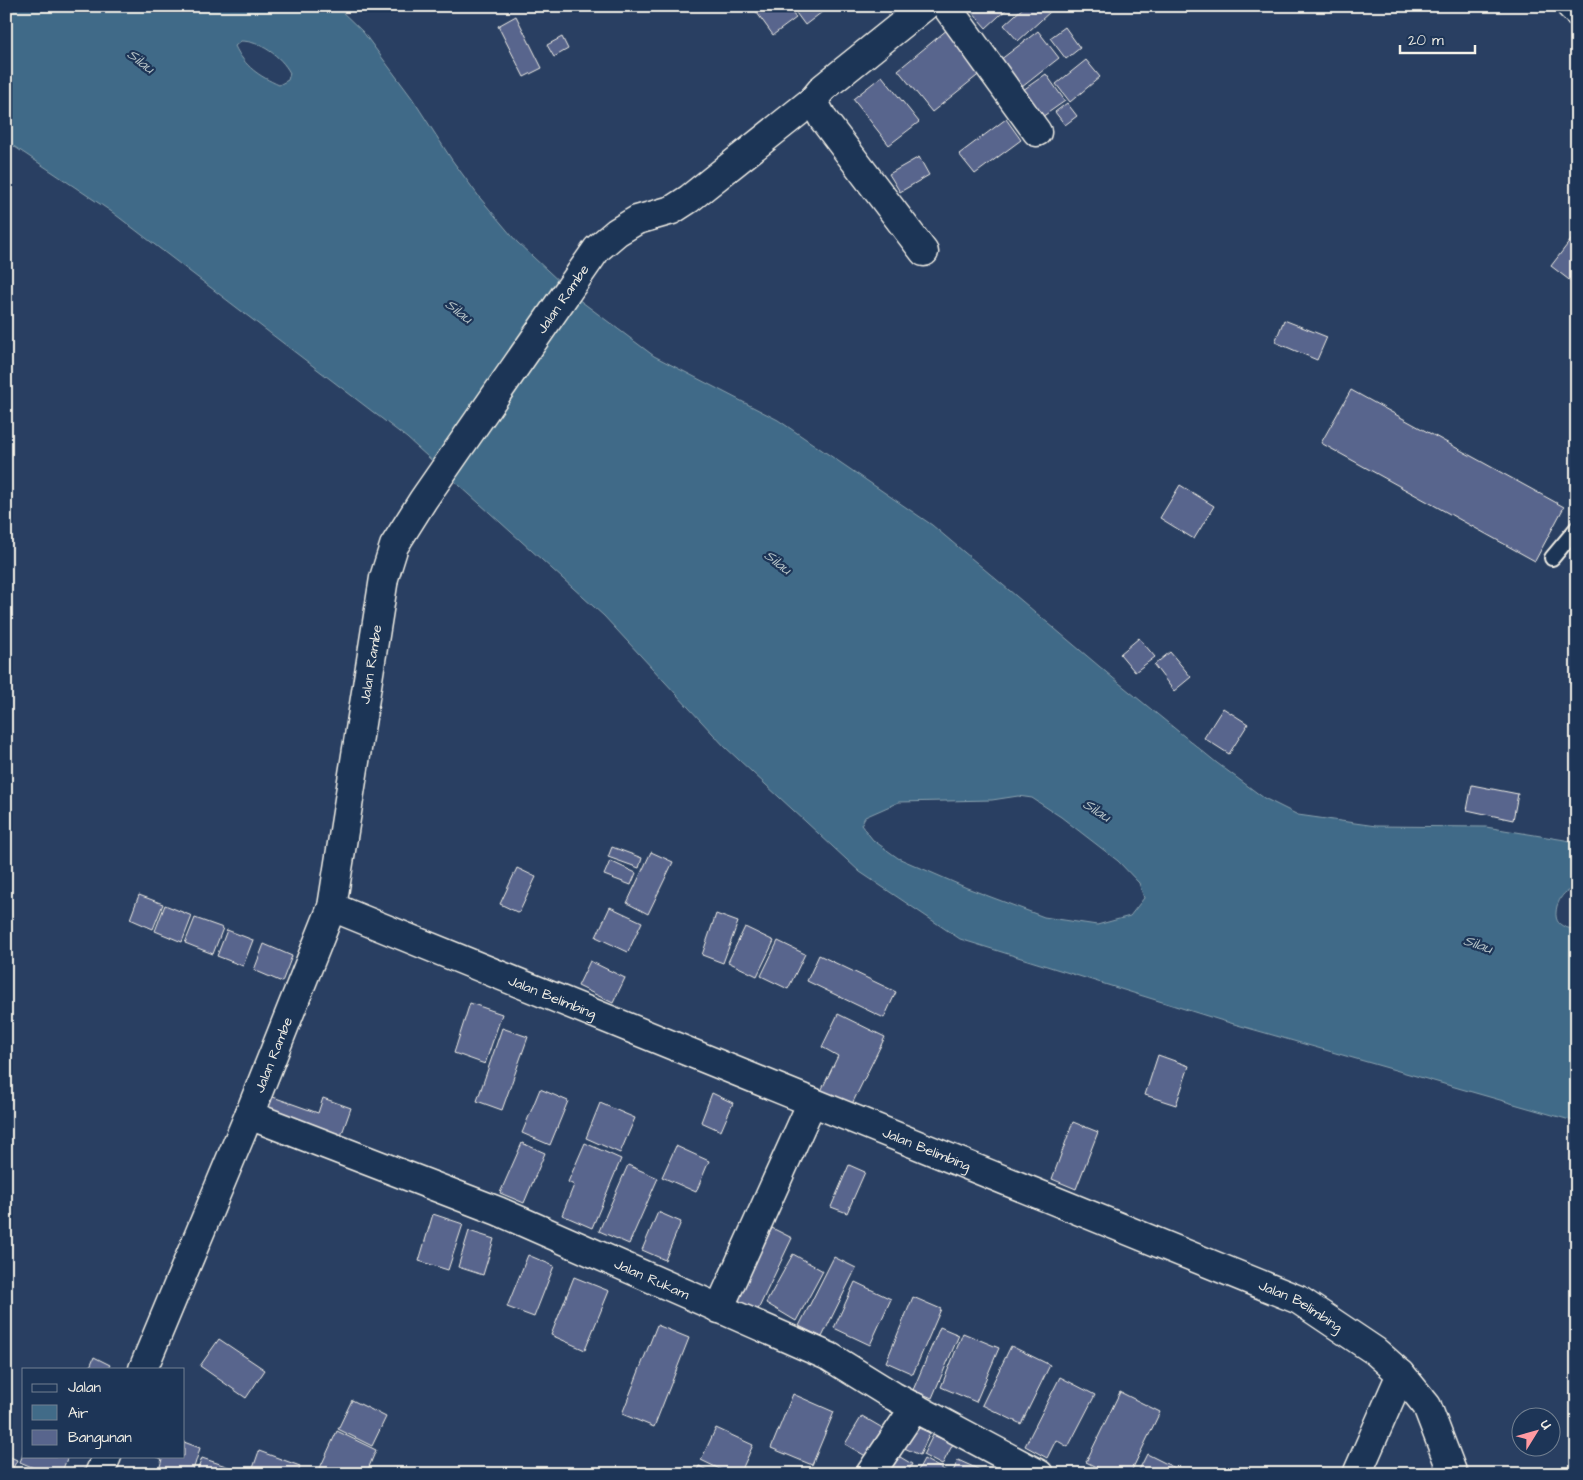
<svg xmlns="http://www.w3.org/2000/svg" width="1583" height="1480" font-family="'Architects Daughter',sans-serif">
	<rect width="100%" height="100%" fill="#293f62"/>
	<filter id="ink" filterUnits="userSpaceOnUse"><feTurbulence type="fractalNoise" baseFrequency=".02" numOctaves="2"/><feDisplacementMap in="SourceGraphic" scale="10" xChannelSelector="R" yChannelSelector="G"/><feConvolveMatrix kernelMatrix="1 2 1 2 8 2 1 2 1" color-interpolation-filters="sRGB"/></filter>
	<g filter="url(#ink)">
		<!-- water -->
		<path fill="#416b88" stroke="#89a1ae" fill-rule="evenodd" d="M 6,6 L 336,6 L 363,32 L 412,98 L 452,160 L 480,198 L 517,242 L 578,299 L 654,356 L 778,420 L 932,525 L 1119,683 L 1217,763 L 1264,798 L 1298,815 L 1376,826 L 1486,827 L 1577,842 L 1577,886 C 1573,888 1569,890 1566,892 C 1561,896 1559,901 1557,906 C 1553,924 1561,927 1577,930 L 1577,1122 L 1220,1020 L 960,939 L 860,872 L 725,747 L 604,616 L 407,438 L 112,212 L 6,141 ZM 241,41 C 260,41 281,56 290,73 L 288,80 L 279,85 C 259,76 245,67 235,46 ZM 1018,796 L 1032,798 L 1061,817 L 1118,861 L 1139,883 L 1144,898 L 1130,916 L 1097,925 L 1044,917 L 967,888 L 898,858 L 873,840 L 861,825 L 865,817 L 899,802 L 992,800 Z"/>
		<!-- building -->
		<g fill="#58658d" stroke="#f4f1e8">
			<polygon points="752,6 787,6 796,18 773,35"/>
			<polygon points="791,6 830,6 805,25"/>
			<polygon points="976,6 1010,6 986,28 971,11"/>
			<polygon points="1025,6 1046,6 1051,11 1018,41 1004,25"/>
			<polygon points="516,16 542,68 524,77 498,26"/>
			<polygon points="1065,27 1080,48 1066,59 1050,38"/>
			<polygon points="948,29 982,72 932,112 898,70"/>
			<polygon points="1038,31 1059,58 1022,87 1000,60"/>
			<polygon points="562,37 568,49 554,57 547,45"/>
			<polygon points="1086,60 1100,77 1070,102 1056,84"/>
			<polygon points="1046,74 1065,101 1042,117 1023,90"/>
			<polygon points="882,76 919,122 889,145 853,99"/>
			<polygon points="1067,103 1077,116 1065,125 1055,112"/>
			<polygon points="1006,119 1021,140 975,174 959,154"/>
			<polygon points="919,157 929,175 900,192 889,174"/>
			<polygon points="1577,232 1577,286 1551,266"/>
			<polygon points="1284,320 1327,337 1317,360 1275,342"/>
			<polygon points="1351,390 1564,507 1535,561 1321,443"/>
			<polygon points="1180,485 1214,506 1194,539 1160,518"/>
			<polygon points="1139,638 1155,657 1135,672 1120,654"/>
			<polygon points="1170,652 1191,677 1174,691 1154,665"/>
			<polygon points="1223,708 1248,724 1229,754 1204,738"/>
			<polygon points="1472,785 1518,794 1513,820 1467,810"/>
			<polygon points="612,847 642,858 639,868 608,857"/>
			<polygon points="651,852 673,862 648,914 627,903"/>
			<polygon points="610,861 636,873 631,885 604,875"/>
			<polygon points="517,868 536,877 519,913 500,904"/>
			<polygon points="139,895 163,904 153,929 130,919"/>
			<polygon points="165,905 192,916 182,942 155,931"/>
			<polygon points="610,907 642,922 628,952 596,937"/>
			<polygon points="716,914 738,922 723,963 702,955"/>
			<polygon points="195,918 223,928 213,954 185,943"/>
			<polygon points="745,927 774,941 757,976 728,962"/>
			<polygon points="227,930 253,940 243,966 217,956"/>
			<polygon points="778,941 805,954 788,989 761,976"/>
			<polygon points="264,944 292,956 282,982 254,970"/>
			<polygon points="819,955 896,992 884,1018 807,981"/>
			<polygon points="590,961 625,978 613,1003 578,986"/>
			<polygon points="470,1003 502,1014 485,1064 454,1053"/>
			<polygon points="838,1014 885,1037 850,1108 820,1093 838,1056 822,1047"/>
			<polygon points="502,1028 528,1037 502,1110 477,1101"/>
			<polygon points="1158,1055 1189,1066 1176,1105 1145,1095"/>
			<polygon points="540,1089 568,1101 550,1145 522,1133"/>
			<polygon points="712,1093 733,1103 721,1131 701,1122"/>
			<polygon points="273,1097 318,1113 323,1098 351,1108 340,1139 267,1113"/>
			<polygon points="600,1103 635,1118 620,1153 586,1138"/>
			<polygon points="1073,1122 1098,1132 1076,1189 1052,1179"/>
			<polygon points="522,1143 545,1153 524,1203 500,1193"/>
			<polygon points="585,1143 621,1159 592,1228 562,1215 574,1185 568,1182"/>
			<polygon points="676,1146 709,1161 696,1192 662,1177"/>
			<polygon points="628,1165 658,1178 629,1244 599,1231"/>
			<polygon points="849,1165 865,1172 847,1213 831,1207"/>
			<polygon points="658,1212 681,1222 665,1260 642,1250"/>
			<polygon points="433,1214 463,1224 448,1270 419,1261"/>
			<polygon points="772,1228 792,1238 756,1314 735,1304"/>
			<polygon points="469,1231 494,1239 483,1275 458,1267"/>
			<polygon points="793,1254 823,1271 796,1321 766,1303"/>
			<polygon points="528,1255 554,1266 534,1317 507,1307"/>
			<polygon points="834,1257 856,1268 822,1337 799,1326"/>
			<polygon points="574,1277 609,1291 585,1350 551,1335"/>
			<polygon points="855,1282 891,1299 870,1345 834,1328"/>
			<polygon points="913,1297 941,1309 913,1374 886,1362"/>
			<polygon points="657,1325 689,1338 654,1427 622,1414"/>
			<polygon points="940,1327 959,1335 932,1398 913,1390"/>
			<polygon points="963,1333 999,1348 976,1402 941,1387"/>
			<polygon points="219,1339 265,1370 246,1398 200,1366"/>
			<polygon points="1011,1346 1050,1365 1021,1424 982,1405"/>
			<polygon points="94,1357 110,1365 108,1369 89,1369"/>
			<polygon points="1060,1377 1095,1395 1068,1447 1056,1440 1047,1458 1025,1446"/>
			<polygon points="1120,1392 1160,1412 1130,1474 1110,1474 1086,1462"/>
			<polygon points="793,1394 834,1412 812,1465 771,1448"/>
			<polygon points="352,1400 386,1417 372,1446 338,1429"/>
			<polygon points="862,1416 886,1430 869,1458 845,1444"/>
			<polygon points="912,1425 930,1433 920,1455 902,1447"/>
			<polygon points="716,1428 753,1445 740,1474 730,1474 701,1460"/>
			<polygon points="337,1431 376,1450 366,1474 333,1474 320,1468"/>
			<polygon points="933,1435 953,1444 942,1465 923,1455"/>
			<polygon points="184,1442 200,1448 192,1474 158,1474 162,1459 155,1456 184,1456"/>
			<polygon points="259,1451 300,1466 298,1474 251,1474"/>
			<polygon points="24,1452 24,1456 68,1456 61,1474 48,1474 20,1462"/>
			<polygon points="895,1454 912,1464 907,1474 885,1474"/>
			<polygon points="1147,1454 1175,1468 1172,1474 1137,1474"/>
			<polygon points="6,1455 17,1460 10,1474 6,1474"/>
			<polygon points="202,1458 229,1467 227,1474 196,1474"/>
			<polygon points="924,1459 948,1472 947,1474 916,1474"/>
			<polygon points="958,1460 989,1474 952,1474"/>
			<polygon points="699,1466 715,1474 695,1474"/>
		</g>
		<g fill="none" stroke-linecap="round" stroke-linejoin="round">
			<!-- service casing -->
			<g stroke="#f4f1e8" stroke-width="18">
				<polyline id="service" points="1552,558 1577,528"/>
			</g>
			<!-- minor casing -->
			<g stroke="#f4f1e8" stroke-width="31">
				<g id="minor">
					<polyline points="946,6 1037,132"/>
					<polyline points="1571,6 1577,12"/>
					<polyline points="924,252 823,119 813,100 823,88 925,6"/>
					<path id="s1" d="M 332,907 L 1299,1300 L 1375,1351 L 1401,1374 L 1427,1406 L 1453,1474"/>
					<path id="s2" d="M 249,1115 L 498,1211 L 830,1357 L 893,1396 L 1039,1474"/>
					<polyline points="719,1309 812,1102"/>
					<path id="s3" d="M 143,1369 L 249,1115 L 332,907 L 384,578 L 394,546 L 423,500 L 597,249 L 617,232 L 637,220 L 672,210 L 689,199 L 813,100"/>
					<polyline points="99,1474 107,1456"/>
					<polyline points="870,1474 915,1407"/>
					<polyline points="1357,1474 1401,1374"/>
				</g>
			</g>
			<!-- service -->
			<use href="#service" stroke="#1d3557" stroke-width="14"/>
			<!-- minor -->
			<use href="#minor" stroke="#1d3557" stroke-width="28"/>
		</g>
	</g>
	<g text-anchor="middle" stroke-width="4.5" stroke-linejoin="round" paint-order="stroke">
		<!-- street labels -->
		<g font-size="14" fill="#f4f1e8" stroke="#1d3557">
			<text dy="5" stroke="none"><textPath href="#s3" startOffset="1165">Jalan Rambe</textPath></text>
			<text dy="5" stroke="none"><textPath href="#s3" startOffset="745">Jalan Rambe</textPath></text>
			<text dy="5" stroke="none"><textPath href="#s1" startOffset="238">Jalan Belimbing</textPath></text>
			<text dy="5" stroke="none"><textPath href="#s3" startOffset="340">Jalan Rambe</textPath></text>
			<text dy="5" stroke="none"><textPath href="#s1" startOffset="642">Jalan Belimbing</textPath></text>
			<text dy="5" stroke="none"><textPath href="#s2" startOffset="435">Jalan Rukam</textPath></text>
			<text dy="5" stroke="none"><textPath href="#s1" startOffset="1048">Jalan Belimbing</textPath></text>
		</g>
		<!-- water labels -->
		<g font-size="15" font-style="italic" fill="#b5c2c6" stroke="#1d3557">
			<text transform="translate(141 61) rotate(38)" y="5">Silau</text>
			<text transform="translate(459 311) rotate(38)" y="5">Silau</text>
			<text transform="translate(778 562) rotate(38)" y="5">Silau</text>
			<text transform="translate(1097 810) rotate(33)" y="5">Silau</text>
			<text transform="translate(1478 944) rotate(19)" y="5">Silau</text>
		</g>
	</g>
	<!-- margin -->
	<rect width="1583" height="1480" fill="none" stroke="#1d3557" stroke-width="25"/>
	<rect x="12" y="12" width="1558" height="1455" fill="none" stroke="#f4f1e8" stroke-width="2" filter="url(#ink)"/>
	<!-- legend -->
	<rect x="22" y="1368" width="162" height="90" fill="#1d3557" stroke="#738091"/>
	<rect x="32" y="1384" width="25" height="8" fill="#1d3557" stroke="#738091"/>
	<text x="68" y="1392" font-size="15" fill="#f4f1e8">Jalan</text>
	<rect x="32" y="1405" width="25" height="15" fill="#416b88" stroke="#738091"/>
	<text x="68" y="1418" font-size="15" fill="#f4f1e8">Air</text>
	<rect x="32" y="1430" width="25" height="15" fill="#58658d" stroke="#738091"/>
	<text x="68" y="1442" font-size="15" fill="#f4f1e8">Bangunan</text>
	<!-- north arrow -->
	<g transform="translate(1536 1432) rotate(53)"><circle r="24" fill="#1d3557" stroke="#738091"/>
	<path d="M0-4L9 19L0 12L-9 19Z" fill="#ff9aa2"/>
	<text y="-8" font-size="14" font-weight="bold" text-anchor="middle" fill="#f4f1e8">U</text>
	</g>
	<!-- scale -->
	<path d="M1400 45v8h75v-8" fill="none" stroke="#f4f1e8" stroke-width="2.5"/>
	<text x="1408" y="45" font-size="15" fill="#f4f1e8" stroke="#1d3557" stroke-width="4" paint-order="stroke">20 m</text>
</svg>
